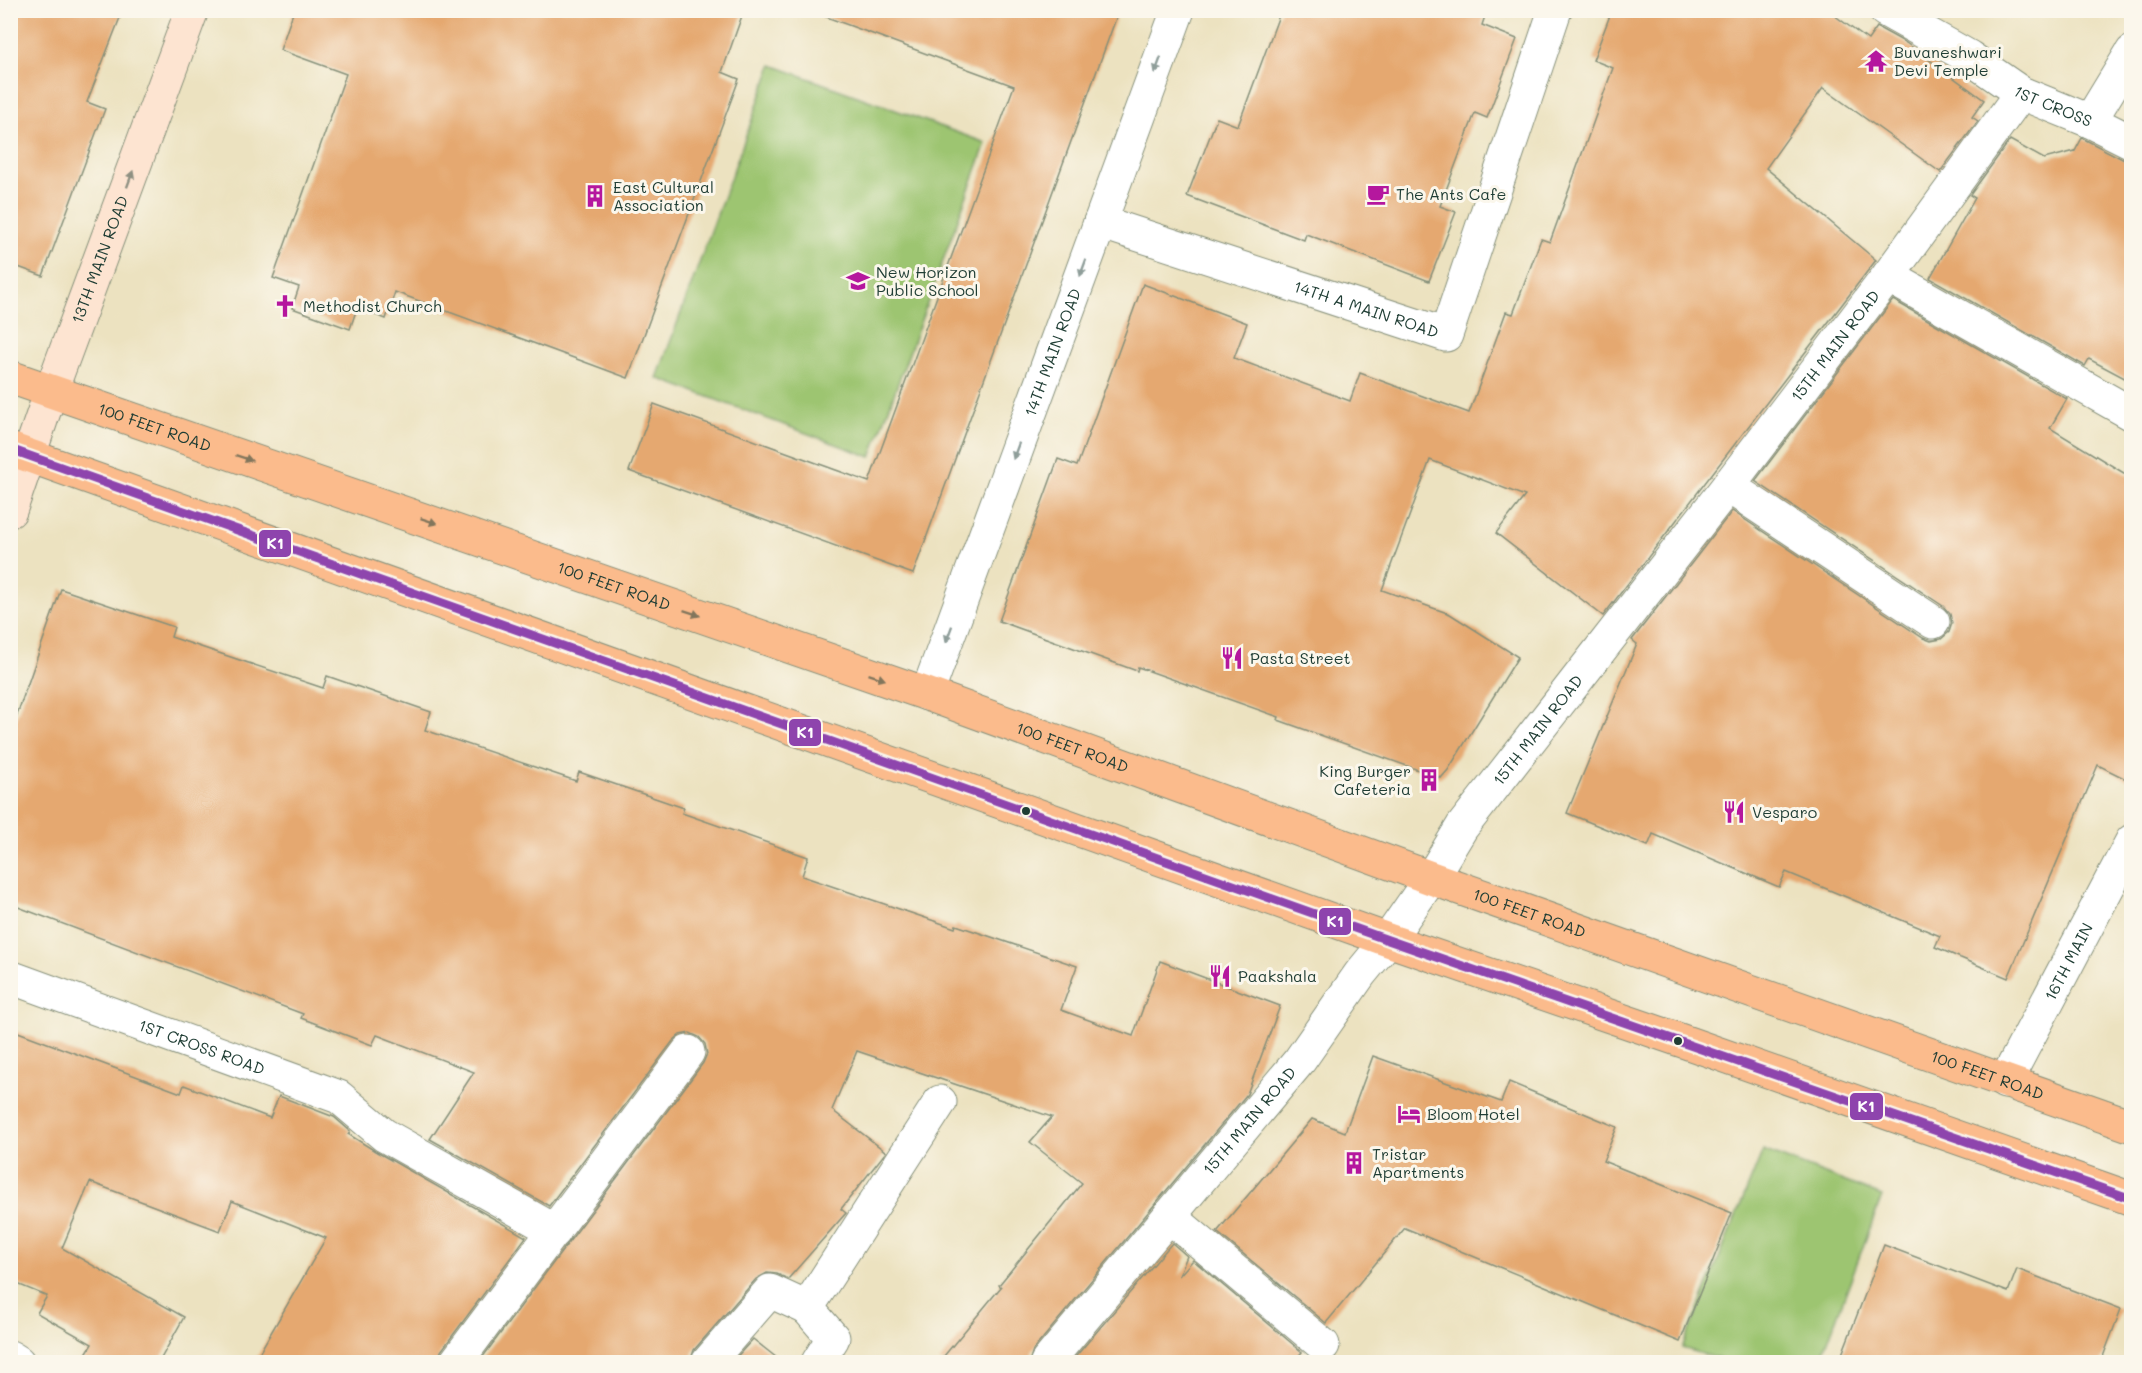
<svg xmlns="http://www.w3.org/2000/svg" width="2142" height="1373" font-family="Mali,sans-serif">
	<rect width="100%" height="100%" fill="#fbf7ec"/>
	<filter id="ink" filterUnits="userSpaceOnUse"><feTurbulence type="fractalNoise" baseFrequency=".0167" numOctaves="2"/><feDisplacementMap in="SourceGraphic" scale="12" xChannelSelector="R" yChannelSelector="G"/><feConvolveMatrix kernelMatrix="1 2 1 2 8 2 1 2 1" color-interpolation-filters="sRGB"/></filter>
	<filter id="wash" filterUnits="userSpaceOnUse"><feTurbulence type="fractalNoise" baseFrequency=".008" numOctaves="4" result="noise"/><feDisplacementMap in="SourceGraphic" scale="24" xChannelSelector="R" yChannelSelector="G"/><feGaussianBlur stdDeviation="1.35" result="paint"/><feColorMatrix in="noise" values="0 0 0 0 0 0 0 0 0 0 0 0 0 0 0 0 0 1.4 0 .05"/><feComposite in="paint" operator="in"/></filter>
	<g filter="url(#wash)">
		<rect width="100%" height="100%" fill="#ece2c0"/>
		<!-- green -->
		<g fill="#9dc571" stroke="#5e8152" stroke-width="1.5">
			<polygon points="772,65 986,143 871,457 657,378"/>
			<polygon points="1763,1150 1882,1196 1820,1362 1730,1362 1682,1348"/>
		</g>
		<g id="blocks">
			<!-- building -->
			<g fill="#e5a86f">
				<polygon points="10,10 123,10 87,102 105,109 43,276 10,264"/>
				<polygon points="294,10 744,10 722,72 739,79 628,378 395,292 386,319 357,308 350,329 292,308 299,287 273,278 346,74 280,50"/>
				<polygon points="822,10 1119,10 913,574 629,471 654,404 869,482 1014,86 821,15"/>
				<polygon points="1281,10 1487,10 1482,25 1517,39 1487,118 1475,113 1440,206 1456,212 1429,281 1306,234 1304,240 1187,196 1217,118 1238,126"/>
				<polygon points="1612,10 1827,10 1868,40 1877,27 1906,43 1984,100 1972,117 1978,121 1940,172 1823,88 1766,168 1876,260 1603,616 1496,533 1525,496 1430,460 1382,590 1450,614 1518,657 1448,770 1441,778 1278,720 1279,717 1138,667 1137,671 999,621 1058,459 1077,466 1143,284 1247,323 1234,358 1350,401 1360,373 1469,413 1506,312 1513,314 1541,239 1550,242 1613,68 1593,60"/>
				<polygon points="2082,138 2132,164 2132,382 2089,359 2085,366 1930,278 1975,198 1970,195 2010,140 2044,159 2075,151"/>
				<polygon points="1893,300 2067,399 2050,428 2132,478 2132,782 2098,765 2008,978 1935,947 1940,936 1786,872 1779,887 1653,834 1648,846 1567,813 1637,644 1632,640 1732,511 1923,638 1931,641 1941,639 1949,632 1952,623 1950,614 1943,606 1755,481"/>
				<polygon points="61,589 174,627 171,637 323,688 327,676 431,712 425,730 576,781 579,772 684,808 682,813 808,857 802,876 955,928 956,925 1077,966 1061,1010 1133,1036 1160,961 1280,1006 1247,1094 1033,1350 1029,1362 939,1362 1001,1287 999,1285 1082,1183 1030,1142 1052,1117 857,1051 832,1110 886,1152 841,1209 846,1213 788,1279 777,1274 767,1273 756,1279 694,1350 690,1362 479,1362 703,1063 707,1054 705,1044 699,1037 690,1033 680,1035 673,1041 549,1206 430,1139 474,1072 377,1035 372,1045 301,1018 303,1014 10,904 10,735"/>
				<polygon points="10,1029 181,1093 184,1085 270,1118 279,1096 334,1117 350,1131 348,1134 375,1151 526,1237 441,1351 438,1362 254,1362 326,1238 232,1201 220,1231 90,1182 62,1248 184,1317 159,1362 81,1362 92,1344 37,1313 47,1296 10,1281"/>
				<polygon points="1373,1056 1501,1102 1509,1082 1617,1127 1603,1161 1732,1213 1680,1342 1405,1228 1326,1323 1217,1232 1312,1119 1345,1132"/>
				<polygon points="1172,1243 1187,1256 1179,1276 1193,1260 1302,1352 1293,1362 1071,1362"/>
				<polygon points="1884,1245 2008,1292 2017,1269 2121,1309 2101,1362 1839,1362"/>
				<polygon points="753,1339 782,1362 732,1362"/>
			</g>
		</g>
	</g>
	<g filter="url(#ink)">
		<use href="#blocks" fill-opacity="0" stroke="#86907a" stroke-width="1.5"/>
		<g fill="none" stroke-linecap="round" stroke-linejoin="round">
			<!-- street casing -->
			<g stroke="#86907a" stroke-width="35">
				<g id="street">
					<path id="s1" d="M 1885,10 L 1969,57 L 2021,93 L 2090,121 L 2132,142"/>
					<polyline points="2090,121 2132,52"/>
					<path id="s2" d="M 1100,222 L 1446,335 L 1555,10"/>
					<polyline points="1888,276 2132,414"/>
					<polyline points="1728,486 1933,622"/>
					<path id="s3" d="M 927,694 L 1178,10"/>
					<path id="s4" d="M 10,977 L 339,1097 L 384,1135 L 555,1231"/>
					<path id="s5" d="M 2005,1082 L 2132,841"/>
					<polyline points="1169,1216 1323,1345"/>
					<polyline points="10,1357 18,1362"/>
					<polyline points="456,1362 688,1052"/>
					<polyline points="708,1362 770,1291 807,1308"/>
					<polyline points="818,1362 833,1338 807,1308 940,1102"/>
					<path id="s6" d="M 1047,1362 L 1300,1060 L 1360,974 L 1388,940 L 1431,878 L 1462,827 L 1728,486 L 1888,276 L 2021,93"/>
				</g>
			</g>
			<!-- secondary casing -->
			<g stroke="#86907a" stroke-width="35">
				<g id="secondary">
					<path id="s7" d="M 10,511 L 51,391 L 192,10"/>
				</g>
			</g>
			<!-- primary casing -->
			<g stroke="#86907a" stroke-width="35">
				<g id="primary">
					<path id="s8" d="M 10,377 L 927,694 L 1431,878 L 2132,1126"/>
					<polyline points="10,449 1388,940 1674,1038 2132,1199"/>
				</g>
			</g>
			<!-- street -->
			<use href="#street" stroke="#fff" stroke-width="33"/>
			<!-- secondary -->
			<use href="#secondary" stroke="#fde4d1" stroke-width="33"/>
			<!-- primary -->
			<use href="#primary" stroke="#fbbb8c" stroke-width="33"/>
			<!-- bus-1 casing -->
			<g stroke="#fbf7ec" stroke-width="14">
				<polyline id="bus-1" points="10,449 1388,940 2132,1199"/>
			</g>
			<!-- bus-1 -->
			<use href="#bus-1" stroke="#8e44ad" stroke-width="9"/>
		</g>
		<!-- one-way arrows -->
		<defs><path id="oneway-solid" d="M-6-.8H1V-3.2L6.5 0L1 3.2V.8H-6Z" transform="scale(1.5)"/></defs>
		<g fill="#8f9e9a">
			<use href="#oneway-solid" transform="translate(1158 65) rotate(110)"/>
			<use href="#oneway-solid" transform="translate(1083 268) rotate(110)"/>
			<use href="#oneway-solid" transform="translate(1016 451) rotate(110)"/>
			<use href="#oneway-solid" transform="translate(949 634) rotate(110)"/>
		</g>
		<use fill="#8e9082" href="#oneway-solid" transform="translate(130 179) rotate(-70)"/>
		<g fill="#82765c">
			<use href="#oneway-solid" transform="translate(244 458) rotate(19)"/>
			<use href="#oneway-solid" transform="translate(429 521) rotate(19)"/>
			<use href="#oneway-solid" transform="translate(692 613) rotate(19)"/>
			<use href="#oneway-solid" transform="translate(877 677) rotate(19)"/>
		</g>
	</g>
	<!-- icons -->
	<defs>
		<g id="temple-bare" transform="scale(1.8)"><path d="M0-6L5-2H3V0L6.5 2.5H4V6H1.5V3h-3V6H-4V2.5H-6.5L-3 0V-2H-5Z" fill="#b5179e" stroke="#fbf7ec" stroke-width="2.5" paint-order="stroke"/></g>
		<g id="cafe-bare" transform="scale(1.8)"><path d="M-5.5-4.5H6V0H3Q3 3.5 0 3.5H-2.5Q-5.5 3.5-5.5 0ZM3-3.2v2h1.7v-2ZM-6 4.5H4V6H-6Z" fill="#b5179e" stroke="#fbf7ec" stroke-width="2.5" paint-order="stroke"/></g>
		<g id="building-bare" transform="scale(1.8)"><path d="M-4-6H4V6H1V3H-1V6H-4ZM-2.5-4.3h1.7v1.8h-1.7ZM.8-4.3h1.7v1.8H.8ZM-2.5-1h1.7V.8h-1.7ZM.8-1h1.7V.8H.8Z" fill="#b5179e" stroke="#fbf7ec" stroke-width="2.5" paint-order="stroke"/></g>
		<g id="school-bare" transform="scale(1.8)"><path d="M0-5L7-2L0 1L-7-2ZM-4 1L0 2.5L4 1V4Q0 6-4 4Z" fill="#b5179e" stroke="#fbf7ec" stroke-width="2.5" paint-order="stroke"/></g>
		<g id="church-bare" transform="scale(1.8)"><path d="M-1.2-6h2.4v3.5h3.3v2.4h-3.3V6h-2.4V-.1h-3.3v-2.4h3.3Z" fill="#b5179e" stroke="#fbf7ec" stroke-width="2.5" paint-order="stroke"/></g>
		<g id="restaurant-bare" transform="scale(1.8)"><path d="M-5-6h1v4h1v-4h1v4h1v-4h1v5L-1.5 .5V6h-2V.5L-5-1ZM5-6V6H3V1.5H1.5Q1.5-4 5-6Z" fill="#b5179e" stroke="#fbf7ec" stroke-width="2.5" paint-order="stroke"/></g>
		<g id="hotel-bare" transform="scale(1.8)"><path d="M-6-4.5h1.5V1H6V5H4.5V3h-9V5H-6ZM-4 0a1.8 1.8 0 1 1 3.6 0ZM.5 0V-2.5h3Q6-2.5 6 0Z" fill="#b5179e" stroke="#fbf7ec" stroke-width="2.5" paint-order="stroke"/></g>
	</defs>
	<g fill-rule="evenodd">
		<use href="#temple-bare" x="1876" y="61"/>
		<use href="#cafe-bare" x="1378" y="194"/>
		<use href="#building-bare" x="595" y="196"/>
		<use href="#school-bare" x="858" y="281"/>
		<use href="#church-bare" x="285" y="306"/>
		<use href="#restaurant-bare" x="1232" y="658"/>
		<use href="#building-bare" x="1429" y="780"/>
		<use href="#restaurant-bare" x="1734" y="812"/>
		<use href="#restaurant-bare" x="1220" y="976"/>
		<use href="#hotel-bare" x="1409" y="1114"/>
		<use href="#building-bare" x="1354" y="1163"/>
	</g>
	<!-- markers -->
	<g fill="#1f3d34" stroke="#fbf7ec" stroke-width="2">
		<circle cx="1026" cy="811" r="5"/>
		<circle cx="1678" cy="1041" r="5"/>
	</g>
	<g text-anchor="middle" stroke-width="6" stroke-linejoin="round" paint-order="stroke">
		<!-- poi labels -->
		<g font-size="16" fill="#1f3d34" stroke="#fbf7ec" text-anchor="start">
			<text x="1894" y="58">Buvaneshwari<tspan x="1894" dy="18">Devi Temple</tspan></text>
			<text x="613" y="193">East Cultural<tspan x="613" dy="18">Association</tspan></text>
			<text x="1396" y="200">The Ants Cafe</text>
			<text x="876" y="278">New Horizon<tspan x="876" dy="18">Public School</tspan></text>
			<text x="303" y="312">Methodist Church</text>
			<text x="1250" y="664">Pasta Street</text>
			<text x="1411" y="777" text-anchor="end">King Burger<tspan x="1411" dy="18">Cafeteria</tspan></text>
			<text x="1752" y="818">Vesparo</text>
			<text x="1238" y="982">Paakshala</text>
			<text x="1427" y="1120">Bloom Hotel</text>
			<text x="1372" y="1160">Tristar<tspan x="1372" dy="18">Apartments</tspan></text>
		</g>
		<!-- street labels -->
		<g font-size="16" fill="#1f3d34" stroke="#fbf7ec">
			<text dy="6" stroke="none"><textPath href="#s1" startOffset="194">1ST CROSS</textPath></text>
			<text dy="6" stroke="none"><textPath href="#s7" startOffset="267">13TH MAIN ROAD</textPath></text>
			<text dy="6" stroke="none"><textPath href="#s2" startOffset="280">14TH A MAIN ROAD</textPath></text>
			<text dy="6" stroke="none"><textPath href="#s6" startOffset="1287">15TH MAIN ROAD</textPath></text>
			<text dy="6" stroke="none"><textPath href="#s3" startOffset="364">14TH MAIN ROAD</textPath></text>
			<text dy="6" stroke="none"><textPath href="#s8" startOffset="153">100 FEET ROAD</textPath></text>
			<text dy="6" stroke="none"><textPath href="#s8" startOffset="639">100 FEET ROAD</textPath></text>
			<text dy="6" stroke="none"><textPath href="#s6" startOffset="801">15TH MAIN ROAD</textPath></text>
			<text dy="6" stroke="none"><textPath href="#s8" startOffset="1125">100 FEET ROAD</textPath></text>
			<text dy="6" stroke="none"><textPath href="#s8" startOffset="1611">100 FEET ROAD</textPath></text>
			<text dy="6" stroke="none"><textPath href="#s5" startOffset="136">16TH MAIN</textPath></text>
			<text dy="6" stroke="none"><textPath href="#s4" startOffset="204">1ST CROSS ROAD</textPath></text>
			<text dy="6" stroke="none"><textPath href="#s8" startOffset="2097">100 FEET ROAD</textPath></text>
			<text dy="6" stroke="none"><textPath href="#s6" startOffset="315">15TH MAIN ROAD</textPath></text>
		</g>
	</g>
	<g stroke="#fbf7ec" stroke-width="2">
		<rect x="258" y="529" width="34" height="29" rx="6" fill="#8e44ad"/>
		<rect x="788" y="718" width="34" height="29" rx="6" fill="#8e44ad"/>
		<rect x="1318" y="907" width="34" height="29" rx="6" fill="#8e44ad"/>
		<rect x="1849" y="1092" width="35" height="29" rx="6" fill="#8e44ad"/>
	</g>
	<g font-size="16" text-anchor="middle" font-weight="bold" fill="#fff">
		<text x="275" y="549">K1</text>
		<text x="805" y="738">K1</text>
		<text x="1335" y="927">K1</text>
		<text x="1866" y="1112">K1</text>
	</g>
	<!-- margin -->
	<rect width="2142" height="1373" fill="none" stroke="#fbf7ec" stroke-width="36"/>
</svg>
